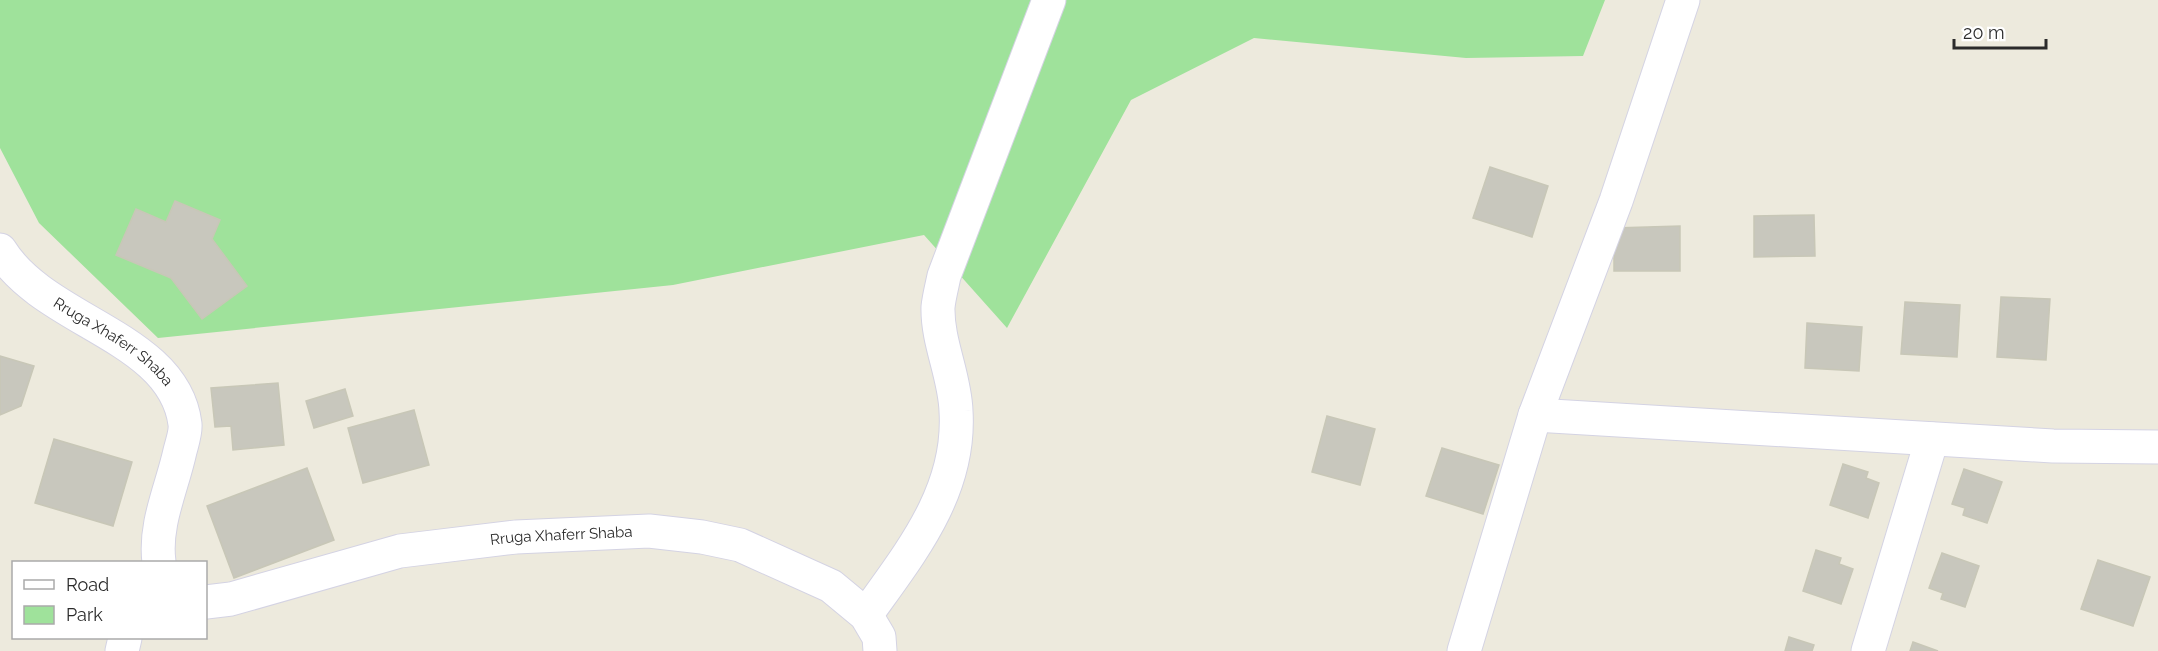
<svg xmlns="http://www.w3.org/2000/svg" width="2158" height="651" font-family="Raleway,sans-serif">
	<rect width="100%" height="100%" fill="#edeadd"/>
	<!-- green -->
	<polygon fill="#9fe29b" points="0,0 1605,0 1583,56 1466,58 1254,38 1131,100 1007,328 924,235 673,285 158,338 39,223 0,148"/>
	<!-- building -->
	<g fill="#c8c7bd" stroke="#c8c7b7" stroke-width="1.5">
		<polygon points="1490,167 1548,186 1532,237 1473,218"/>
		<polygon points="175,201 220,220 212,239 247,286 202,319 171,278 116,255 136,209 166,222"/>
		<polygon points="1814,215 1815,256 1754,257 1754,216"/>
		<polygon points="1680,226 1680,271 1614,271 1614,228"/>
		<polygon points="2001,297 2050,299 2046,360 1997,357"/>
		<polygon points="1905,302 1960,305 1957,357 1901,354"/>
		<polygon points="1807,323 1862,327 1859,371 1805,368"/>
		<polygon points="0,356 34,366 21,406 0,415"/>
		<polygon points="278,383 284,445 233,450 231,426 215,427 211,388"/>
		<polygon points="345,389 353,416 314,428 306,401"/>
		<polygon points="414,410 429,465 363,483 348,428"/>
		<polygon points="1327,416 1375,429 1360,485 1312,472"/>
		<polygon points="54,439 132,462 113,526 35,503"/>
		<polygon points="1442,448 1499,465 1483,514 1426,496"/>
		<polygon points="1843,464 1868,472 1866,478 1879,483 1868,518 1830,505"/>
		<polygon points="307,468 334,540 234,578 207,506"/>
		<polygon points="1964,469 2002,482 1987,523 1963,515 1965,508 1952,504"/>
		<polygon points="1816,550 1841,558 1839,564 1853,569 1841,604 1803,591"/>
		<polygon points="1942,553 1979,566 1965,607 1941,599 1943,593 1929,588"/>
		<polygon points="2098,560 2150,577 2133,626 2081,609"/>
		<polygon points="1789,637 1814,645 1812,651 1785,651"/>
		<polygon points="1913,642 1938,651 1910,651"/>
	</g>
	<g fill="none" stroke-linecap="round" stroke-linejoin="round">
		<!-- minor casing -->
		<g stroke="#d4d3e3" stroke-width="35">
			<g id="minor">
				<path id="s1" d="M 0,250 C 45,323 174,336 185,424 C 186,432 182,443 180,451 C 172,488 154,524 159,562"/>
				<polyline points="1535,415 2053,446 2158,447"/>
				<path id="s2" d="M 206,602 L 231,599 L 400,551 L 516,537 L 649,531 L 702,537 L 740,545 L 831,586 L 866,615 L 879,637 L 880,651"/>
				<path d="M 866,615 C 910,553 961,492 956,411 C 955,376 937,342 938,307 C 939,297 942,286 944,276 L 1049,0"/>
				<polyline points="122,651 125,638"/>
				<polyline points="1464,651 1535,415 1616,201 1683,0"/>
				<polyline points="1868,651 1932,439"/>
			</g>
		</g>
		<!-- minor -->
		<use href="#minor" stroke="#fff" stroke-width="33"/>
	</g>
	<g text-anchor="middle" stroke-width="5" stroke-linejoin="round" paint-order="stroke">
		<!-- street labels -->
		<g font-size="15" fill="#2b2b2b" stroke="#fff">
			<text dy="5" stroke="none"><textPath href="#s1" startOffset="147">Rruga Xhaferr Shaba</textPath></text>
			<text dy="5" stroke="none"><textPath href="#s2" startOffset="363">Rruga Xhaferr Shaba</textPath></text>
		</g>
	</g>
	<!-- legend -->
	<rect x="12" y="561" width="195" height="78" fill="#ffffff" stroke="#aaaaaa" stroke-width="1.5"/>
	<rect x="24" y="580" width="30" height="9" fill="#ffffff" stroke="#aaaaaa" stroke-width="1.5"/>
	<text x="66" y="591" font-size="18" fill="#2b2b2b">Road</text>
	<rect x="24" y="606" width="30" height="18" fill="#9fe29b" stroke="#aaaaaa" stroke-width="1.5"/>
	<text x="66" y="621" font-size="18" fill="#2b2b2b">Park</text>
	<!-- scale -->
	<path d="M1954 39v9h92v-9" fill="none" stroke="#2b2b2b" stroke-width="3"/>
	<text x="1963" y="39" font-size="18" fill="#2b2b2b" stroke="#ffffff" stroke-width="4.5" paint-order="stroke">20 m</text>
</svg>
